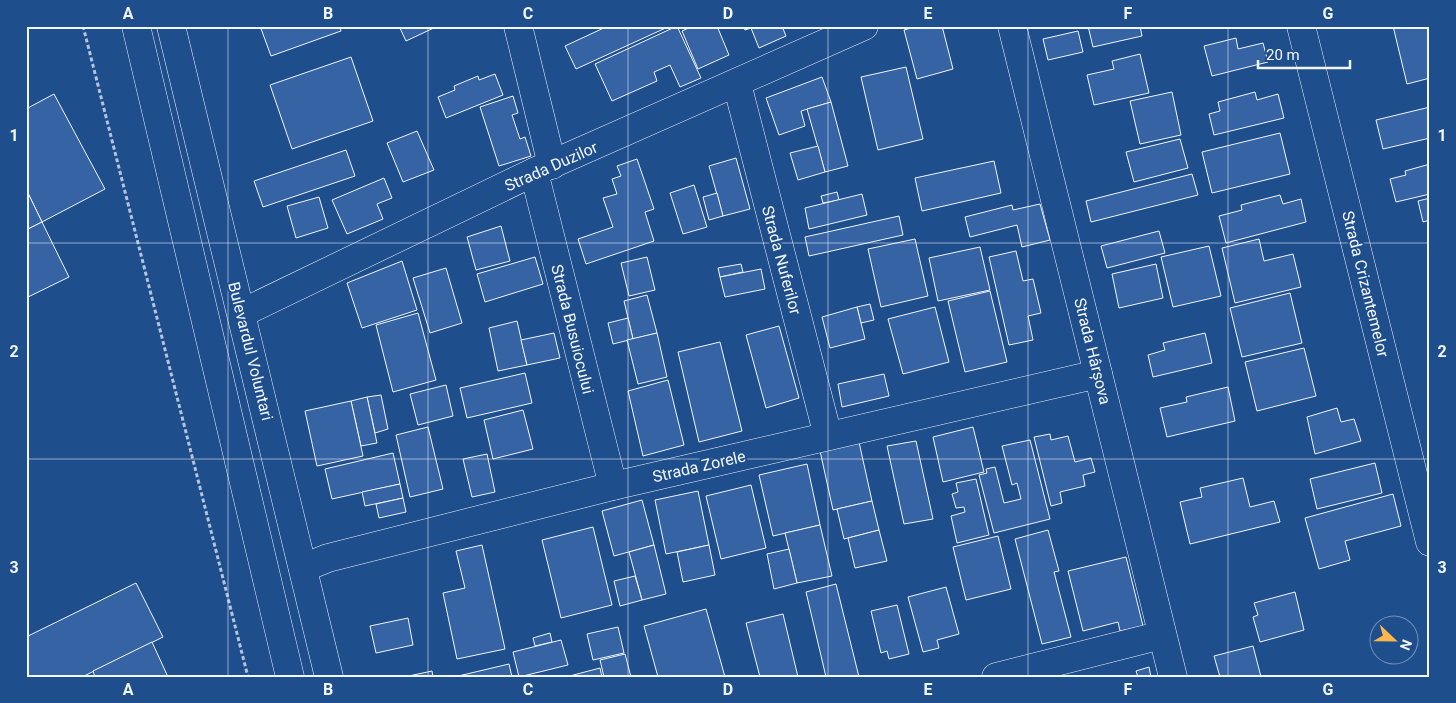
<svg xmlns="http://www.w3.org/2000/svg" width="1456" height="703" font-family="Roboto,sans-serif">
	<rect width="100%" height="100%" fill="#1f4e8c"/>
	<!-- building -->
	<g fill="#3563a3" stroke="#f2f6ff">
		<polygon points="260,26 340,26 341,31 271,56"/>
		<polygon points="399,26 438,26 406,41"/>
		<polygon points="608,26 670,26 576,69 565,46"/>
		<polygon points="677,26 701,78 680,87 670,65 654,72 657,81 612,101 595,64"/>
		<polygon points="693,26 717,26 729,55 698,69 682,31"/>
		<polygon points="743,26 782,26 786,36 759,48 751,28 745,30"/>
		<polygon points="918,26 942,26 953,69 917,79 904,30"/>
		<polygon points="1088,26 1140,26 1142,36 1093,47"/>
		<polygon points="1393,26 1430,26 1430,78 1407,84"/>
		<polygon points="1078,31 1083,52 1048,60 1043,39"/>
		<polygon points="1236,38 1238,49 1263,43 1268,62 1212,76 1204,46"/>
		<polygon points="1140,54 1149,93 1094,105 1087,75 1114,69 1112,61"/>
		<polygon points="351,57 373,121 292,149 270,85"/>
		<polygon points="906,67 923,139 878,150 861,77"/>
		<polygon points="495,74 503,95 446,118 438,97 455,90 454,86 478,76 479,80"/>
		<polygon points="822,77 831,102 801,111 805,126 779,135 766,98"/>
		<polygon points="1172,92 1181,135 1140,144 1130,101"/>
		<polygon points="1255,92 1257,100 1278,94 1284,118 1214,135 1209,114 1220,111 1218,102"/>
		<polygon points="54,94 105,189 42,222 26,189 26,109"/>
		<polygon points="513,96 518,113 512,115 520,139 525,137 531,156 499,166 480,107"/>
		<polygon points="831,102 848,166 825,172 807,109"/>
		<polygon points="1430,107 1430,138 1383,149 1376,120"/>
		<polygon points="417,131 434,170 403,182 387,143"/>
		<polygon points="1280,133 1290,174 1212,193 1202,152"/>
		<polygon points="1180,139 1188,168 1134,182 1126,152"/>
		<polygon points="818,146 825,172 798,180 790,153"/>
		<polygon points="346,150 355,176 263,207 254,181"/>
		<polygon points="736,158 750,209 723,216 709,166"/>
		<polygon points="637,159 654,209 645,212 654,241 586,264 578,239 613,227 603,198 617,194 612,179 621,176 617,166"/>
		<polygon points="994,161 1001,193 922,211 915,178"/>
		<polygon points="1430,164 1430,194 1396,202 1390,179 1406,175 1405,171"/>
		<polygon points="1192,174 1198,195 1091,222 1086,201"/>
		<polygon points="384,178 392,198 377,204 383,219 347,234 332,200"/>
		<polygon points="694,185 707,227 683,234 670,193"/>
		<polygon points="26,189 42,222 26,230"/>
		<polygon points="837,192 839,200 823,203 821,196"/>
		<polygon points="717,193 723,216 709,220 703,197"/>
		<polygon points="862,194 867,215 809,229 805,208"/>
		<polygon points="1280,195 1283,204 1301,199 1306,222 1226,243 1219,216 1242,210 1241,205"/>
		<polygon points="319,197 328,228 296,238 287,206"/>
		<polygon points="1430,198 1430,220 1423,222 1418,201"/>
		<polygon points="1040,204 1050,240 1022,247 1017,225 970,237 965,217 1012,205 1013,210"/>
		<polygon points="899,216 903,235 809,256 805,237"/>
		<polygon points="42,222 69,277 26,298 26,230"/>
		<polygon points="501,226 510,261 476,270 467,237"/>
		<polygon points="1159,231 1165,253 1107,268 1101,246"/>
		<polygon points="915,239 928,296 881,307 868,249"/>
		<polygon points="1259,239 1264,261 1293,254 1301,287 1235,303 1222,248"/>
		<polygon points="1209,246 1221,296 1173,307 1161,257"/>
		<polygon points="980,247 990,290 938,301 929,258"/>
		<polygon points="1016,251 1023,281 1033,279 1041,313 1028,316 1033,340 1009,345 989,257"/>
		<polygon points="535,257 543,284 485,302 477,274"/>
		<polygon points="647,257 655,290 629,296 621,263"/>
		<polygon points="402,261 417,310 362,328 347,283"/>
		<polygon points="741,264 743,272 720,277 718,268"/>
		<polygon points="1156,264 1163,298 1119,308 1112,274"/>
		<polygon points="446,268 462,323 430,333 413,278"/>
		<polygon points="761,269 765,289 725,297 720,277"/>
		<polygon points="990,291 1007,362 965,372 948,301"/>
		<polygon points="1290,293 1302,343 1242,357 1230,308"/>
		<polygon points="647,295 657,333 633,339 624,301"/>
		<polygon points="870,304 874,320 861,323 857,307"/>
		<polygon points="857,307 865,339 830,348 822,317"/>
		<polygon points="935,307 949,362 903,374 888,319"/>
		<polygon points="418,313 436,380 393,392 376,325"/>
		<polygon points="628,318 633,339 613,344 608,323"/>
		<polygon points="517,321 527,365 498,371 489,328"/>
		<polygon points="779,326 799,398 766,408 746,335"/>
		<polygon points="554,333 560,358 527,365 521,340"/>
		<polygon points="657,333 667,377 638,384 627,340"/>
		<polygon points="1205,333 1212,363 1153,377 1148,355 1165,350 1163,343"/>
		<polygon points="720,342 742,431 699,442 678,352"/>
		<polygon points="1304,348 1316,396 1257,411 1245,362"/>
		<polygon points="525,373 532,403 467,418 460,388"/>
		<polygon points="884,374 889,396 842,407 838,384"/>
		<polygon points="668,380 684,445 643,456 628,391"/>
		<polygon points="446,385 453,416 418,425 410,394"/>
		<polygon points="1228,387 1235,421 1167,437 1160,408 1187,402 1186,397"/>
		<polygon points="381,395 388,429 375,433 367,397"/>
		<polygon points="367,397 377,443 361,446 351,401"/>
		<polygon points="351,401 363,456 317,466 305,411"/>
		<polygon points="1337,408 1341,422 1354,419 1361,441 1315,454 1307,417"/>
		<polygon points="523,410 533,449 493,459 484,420"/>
		<polygon points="428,427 443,489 410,497 396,435"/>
		<polygon points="973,427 984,472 943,482 933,437"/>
		<polygon points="1050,434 1051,440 1068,436 1075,462 1091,458 1095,472 1083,475 1085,486 1060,492 1062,503 1051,506 1034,437"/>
		<polygon points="1030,440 1050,519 994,533 979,475 987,473 986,469 995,467 1004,503 1021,499 1017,483 1012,485 1002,446"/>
		<polygon points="916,441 933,519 904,524 887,446"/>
		<polygon points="859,442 872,501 833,510 820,451"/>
		<polygon points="393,453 400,484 332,499 325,469"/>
		<polygon points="487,454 495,492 472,497 463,459"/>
		<polygon points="1375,463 1382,493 1317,509 1310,479"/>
		<polygon points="807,464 820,525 773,536 759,475"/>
		<polygon points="1243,478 1250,507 1274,501 1280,522 1190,544 1180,502 1202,497 1200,488"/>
		<polygon points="976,479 989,535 957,543 951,516 965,512 964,507 956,508 952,494 958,492 956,483"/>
		<polygon points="400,484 403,498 365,506 362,492"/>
		<polygon points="751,485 766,548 721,559 706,496"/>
		<polygon points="698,491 709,545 666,554 655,500"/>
		<polygon points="1393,494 1401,526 1345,541 1350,560 1319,569 1305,518"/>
		<polygon points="403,498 406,512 379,518 376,504"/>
		<polygon points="642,500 654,545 614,556 602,511"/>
		<polygon points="872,501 879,530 844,539 837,509"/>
		<polygon points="820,525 832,576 797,583 785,533"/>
		<polygon points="593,527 612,605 561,618 542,540"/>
		<polygon points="879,530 887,561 855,568 848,538"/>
		<polygon points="1048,530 1059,571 1054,572 1071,637 1042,644 1015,539"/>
		<polygon points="998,536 1011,589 966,600 953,547"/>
		<polygon points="482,545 505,649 457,659 443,593 465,588 456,551"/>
		<polygon points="654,545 666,594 642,600 629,552"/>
		<polygon points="709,545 715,575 683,582 677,552"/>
		<polygon points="789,549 797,583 774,589 767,554"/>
		<polygon points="1126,557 1143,626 1120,631 1118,622 1083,631 1068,571"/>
		<polygon points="635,576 642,600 620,606 614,581"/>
		<polygon points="136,583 163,637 82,677 26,677 26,637"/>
		<polygon points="836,584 859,677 826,677 806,592"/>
		<polygon points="946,587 959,634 937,640 939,648 923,652 908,597"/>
		<polygon points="1295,592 1304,630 1260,642 1253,617 1258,615 1254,603"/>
		<polygon points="897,605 909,654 889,659 887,651 881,653 871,611"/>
		<polygon points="706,609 725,677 658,677 644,626"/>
		<polygon points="783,614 798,677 760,677 746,623"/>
		<polygon points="408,618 413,645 376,653 370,626"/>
		<polygon points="618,627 624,653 593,660 587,634"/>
		<polygon points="550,633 552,642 535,646 533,638"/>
		<polygon points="561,640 568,665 519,677 513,652"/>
		<polygon points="152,642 168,677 95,677 93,671"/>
		<polygon points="1253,646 1261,677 1220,677 1214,656"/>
		<polygon points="625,654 631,677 604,677 600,660"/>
		<polygon points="509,664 512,677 454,677"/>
		<polygon points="1149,667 1151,677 1138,677 1136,671"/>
		<polygon points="600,668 602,677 566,677"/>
		<polygon points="432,671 433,677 404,677"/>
	</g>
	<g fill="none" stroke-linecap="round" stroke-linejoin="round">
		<!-- street casing -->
		<g stroke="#f2f6ff" stroke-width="29">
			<g id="street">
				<polyline points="518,26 552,165"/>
				<polyline points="1012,26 1173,677"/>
				<polyline points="1301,26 1430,542"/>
				<polyline points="737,84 828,436"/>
				<polyline points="534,172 613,486"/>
				<polyline points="303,568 328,558 613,486 1098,374"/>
				<polyline points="996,677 1162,635"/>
			</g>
		</g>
		<!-- secondary casing -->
		<g stroke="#f2f6ff" stroke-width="29">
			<polyline id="secondary" points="242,313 534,172 864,26"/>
		</g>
		<!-- highway casing -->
		<g stroke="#f2f6ff" stroke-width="29">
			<g id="highway">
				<polyline points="136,26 290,677"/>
				<polyline points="171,26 329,677"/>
			</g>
		</g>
		<!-- path -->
		<polyline stroke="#b3c4dc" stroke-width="3" stroke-dasharray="4 2.5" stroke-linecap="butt" points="83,26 248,677"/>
		<!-- street -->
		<use href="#street" stroke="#1f4e8c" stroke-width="28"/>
		<!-- secondary -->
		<use href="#secondary" stroke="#1f4e8c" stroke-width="28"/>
		<!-- highway -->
		<use href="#highway" stroke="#1f4e8c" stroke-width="28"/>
	</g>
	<!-- grid -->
	<path fill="none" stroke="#f2f6ff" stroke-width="1" stroke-opacity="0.55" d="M 228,26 L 228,677M 428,26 L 428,677M 628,26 L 628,677M 828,26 L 828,677M 1028,26 L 1028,677M 1228,26 L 1228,677M 26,243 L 1430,243M 26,459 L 1430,459"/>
	<g text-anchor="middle" stroke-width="4" stroke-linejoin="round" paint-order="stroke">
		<!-- street labels -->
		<g font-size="16" fill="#f2f6ff" stroke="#1f4e8c">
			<text transform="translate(551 166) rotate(-24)" y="6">Strada Duzilor</text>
			<text transform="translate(782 260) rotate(75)" y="6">Strada Nuferilor</text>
			<text transform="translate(1366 284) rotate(76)" y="6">Strada Crizantemelor</text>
			<text transform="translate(573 329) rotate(76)" y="6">Strada Busuiocului</text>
			<text transform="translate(251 351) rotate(76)" y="6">Bulevardul Voluntari</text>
			<text transform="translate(1093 351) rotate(76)" y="6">Strada Hârșova</text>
			<text transform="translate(699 466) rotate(-13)" y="6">Strada Zorele</text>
		</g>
	</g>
	<!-- border -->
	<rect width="1456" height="703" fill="none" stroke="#1f4e8c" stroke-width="55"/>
	<!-- north arrow -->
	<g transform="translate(1394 640) rotate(112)"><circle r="24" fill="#1f4e8c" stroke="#7391ba"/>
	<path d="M0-4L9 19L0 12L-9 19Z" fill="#ffb74d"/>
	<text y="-8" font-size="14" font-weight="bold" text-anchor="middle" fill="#f2f6ff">N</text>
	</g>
	<!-- scale -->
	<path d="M1258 60v8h92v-8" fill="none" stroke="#f2f6ff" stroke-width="2.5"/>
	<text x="1266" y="60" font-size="15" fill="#f2f6ff" stroke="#1f4e8c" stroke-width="4" paint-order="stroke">20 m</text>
	<rect x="28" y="28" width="1400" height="648" fill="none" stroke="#f2f6ff" stroke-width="2"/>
	<g font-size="16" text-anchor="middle" font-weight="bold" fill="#f2f6ff">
		<text x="128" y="19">A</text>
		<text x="328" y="19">B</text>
		<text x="528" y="19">C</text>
		<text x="728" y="19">D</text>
		<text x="928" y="19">E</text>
		<text x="1128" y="19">F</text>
		<text x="1328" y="19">G</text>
		<text x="14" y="141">1</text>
		<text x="1442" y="141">1</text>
		<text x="14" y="357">2</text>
		<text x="1442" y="357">2</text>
		<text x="14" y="573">3</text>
		<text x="1442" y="573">3</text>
		<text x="128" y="695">A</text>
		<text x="328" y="695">B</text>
		<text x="528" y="695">C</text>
		<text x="728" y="695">D</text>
		<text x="928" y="695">E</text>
		<text x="1128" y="695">F</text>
		<text x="1328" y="695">G</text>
	</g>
</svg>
